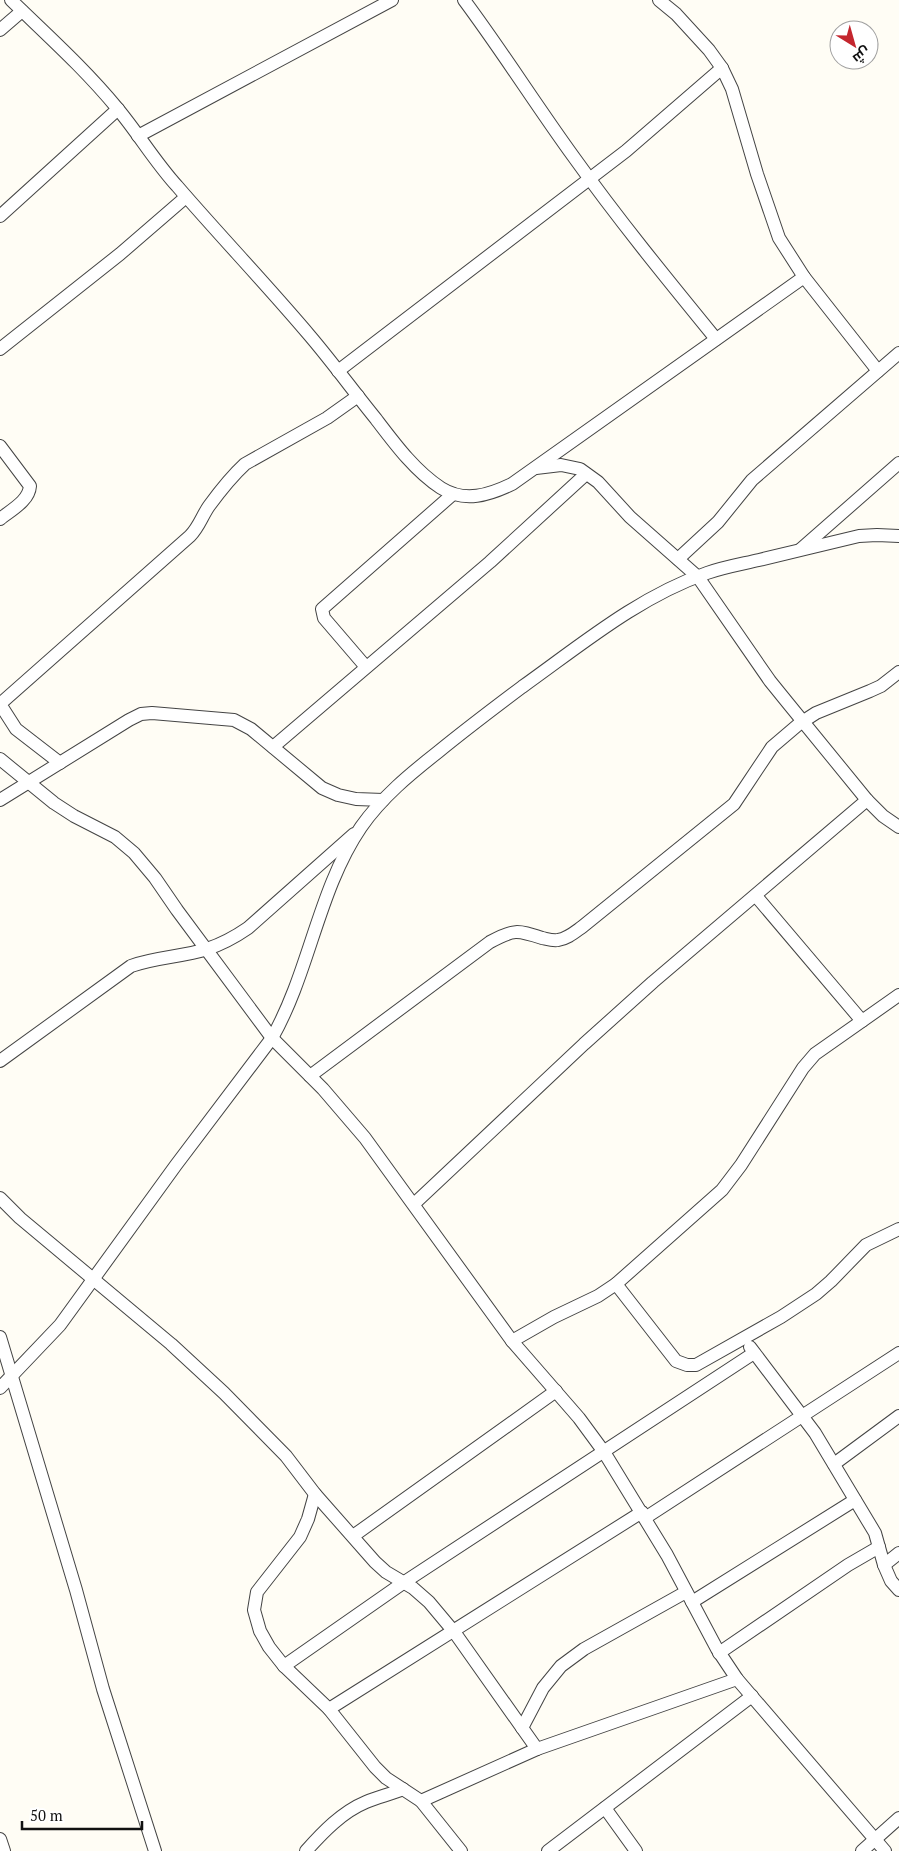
<svg xmlns="http://www.w3.org/2000/svg" width="899" height="1851" font-family="'PT Serif',Cairo,serif">
	<rect width="100%" height="100%" fill="#fffdf5"/>
	<g fill="none" stroke-linecap="round" stroke-linejoin="round">
		<!-- minor casing -->
		<g stroke="#444" stroke-width="14">
			<g id="minor">
				<path d="M 11,0 C 47,35 85,69 117,108 C 138,133 155,162 177,186 C 221,237 267,285 310,336 C 333,363 354,392 376,419 C 395,444 415,471 441,488 C 465,503 489,495 512,484 L 804,277"/>
				<path d="M 464,0 C 502,51 536,105 573,156 C 618,219 667,279 716,339"/>
				<polyline points="659,0 676,14 709,50 722,68 732,89 757,174 779,238 804,277 878,371"/>
				<polyline points="0,30 22,11"/>
				<polyline points="138,136 392,0"/>
				<polyline points="0,216 118,109"/>
				<polyline points="0,349 120,254 186,197"/>
				<polyline points="338,371 626,151 722,68"/>
				<path d="M 0,446 L 30,486 C 29,501 11,510 0,519"/>
				<polyline points="536,468 561,465 580,469 598,482 630,517 698,577 770,681 787,702 867,800 883,816 899,827"/>
				<polyline points="801,549 899,463"/>
				<polyline points="678,559 718,522 752,480 899,353"/>
				<polyline points="366,667 324,618 322,609 453,494"/>
				<polyline points="273,747 490,562 586,474"/>
				<polyline points="0,759 54,803 74,816 115,837 134,853 155,878 177,910 272,1038 323,1089 365,1138 512,1341 579,1418 604,1452 667,1555 717,1649 737,1679 885,1851"/>
				<path d="M 60,763 L 16,729 L 0,704 L 190,536 C 199,527 202,516 209,506 C 220,491 232,476 245,464 L 327,418 L 358,396"/>
				<polyline points="0,800 129,720 141,714 152,713 234,720 251,729 322,788 338,795 356,799 383,800"/>
				<polyline points="756,896 862,1021"/>
				<path d="M 0,1061 L 131,966 C 156,957 182,957 207,949 C 222,944 235,937 248,928 L 354,834"/>
				<path d="M 310,1076 L 490,942 C 514,929 517,930 542,938 C 547,939 553,941 558,940 C 567,939 575,932 582,927 L 734,804 L 772,747 L 799,724 L 816,713 L 870,691 L 881,686 L 899,672"/>
				<polyline points="0,1198 20,1218 171,1344 224,1393 286,1456 315,1494 375,1562 386,1572 413,1588 429,1602 455,1633 537,1749"/>
				<polyline points="414,1204 584,1044 653,982 867,800"/>
				<polyline points="616,1284 676,1361 687,1365 696,1365 781,1317 816,1294 831,1281 866,1245 899,1229"/>
				<polyline points="0,1337 76,1590 103,1689 155,1851"/>
				<polyline points="512,1341 554,1317 598,1296 616,1284 722,1190 741,1165 803,1068 815,1054 899,995"/>
				<polyline points="750,1347 815,1433 875,1533 884,1565 891,1581 899,1590"/>
				<path d="M 0,1388 L 60,1325 L 176,1165 L 272,1038 C 310,971 318,890 361,827 C 382,797 410,774 438,752 C 465,730 494,708 522,687 C 581,645 638,597 707,573 C 724,567 742,564 759,560 C 792,552 826,544 859,536 L 877,535 L 899,536"/>
				<polyline points="834,1464 899,1416"/>
				<polyline points="315,1494 308,1519 300,1537 257,1592 254,1610 260,1631 269,1647 284,1666 329,1709 375,1767 386,1778 421,1801 461,1851"/>
				<polyline points="645,1518 899,1353"/>
				<polyline points="353,1536 556,1391"/>
				<polyline points="884,1565 899,1553"/>
				<polyline points="692,1602 855,1500"/>
				<polyline points="719,1653 848,1565 879,1547"/>
				<polyline points="284,1666 403,1583 754,1353"/>
				<polyline points="329,1709 642,1512"/>
				<polyline points="522,1728 543,1688 561,1666 584,1649 686,1592"/>
				<polyline points="421,1801 537,1749 737,1679"/>
				<polyline points="605,1808 636,1851"/>
				<polyline points="0,1839 4,1851"/>
				<path d="M 306,1851 C 323,1832 342,1812 366,1802 C 378,1797 391,1794 403,1789"/>
				<polyline points="548,1851 752,1696"/>
				<polyline points="862,1851 899,1818"/>
			</g>
		</g>
		<!-- minor -->
		<use href="#minor" stroke="#fff" stroke-width="12"/>
	</g>
	<!-- north arrow -->
	<g transform="translate(854 45) rotate(143)"><circle r="24" fill="#ffffff" stroke="#a0a0a0"/>
	<path d="M0-4L9 19L0 12L-9 19Z" fill="#c4262e"/>
	<text y="-8" font-size="14" font-weight="bold" text-anchor="middle" fill="#111111">ش</text>
	</g>
	<!-- scale -->
	<path d="M22 1821v8h120v-8" fill="none" stroke="#111111" stroke-width="2.5"/>
	<text x="30" y="1821" font-size="15" fill="#111111" stroke="#ffffff" stroke-width="4" paint-order="stroke">50 m</text>
</svg>
